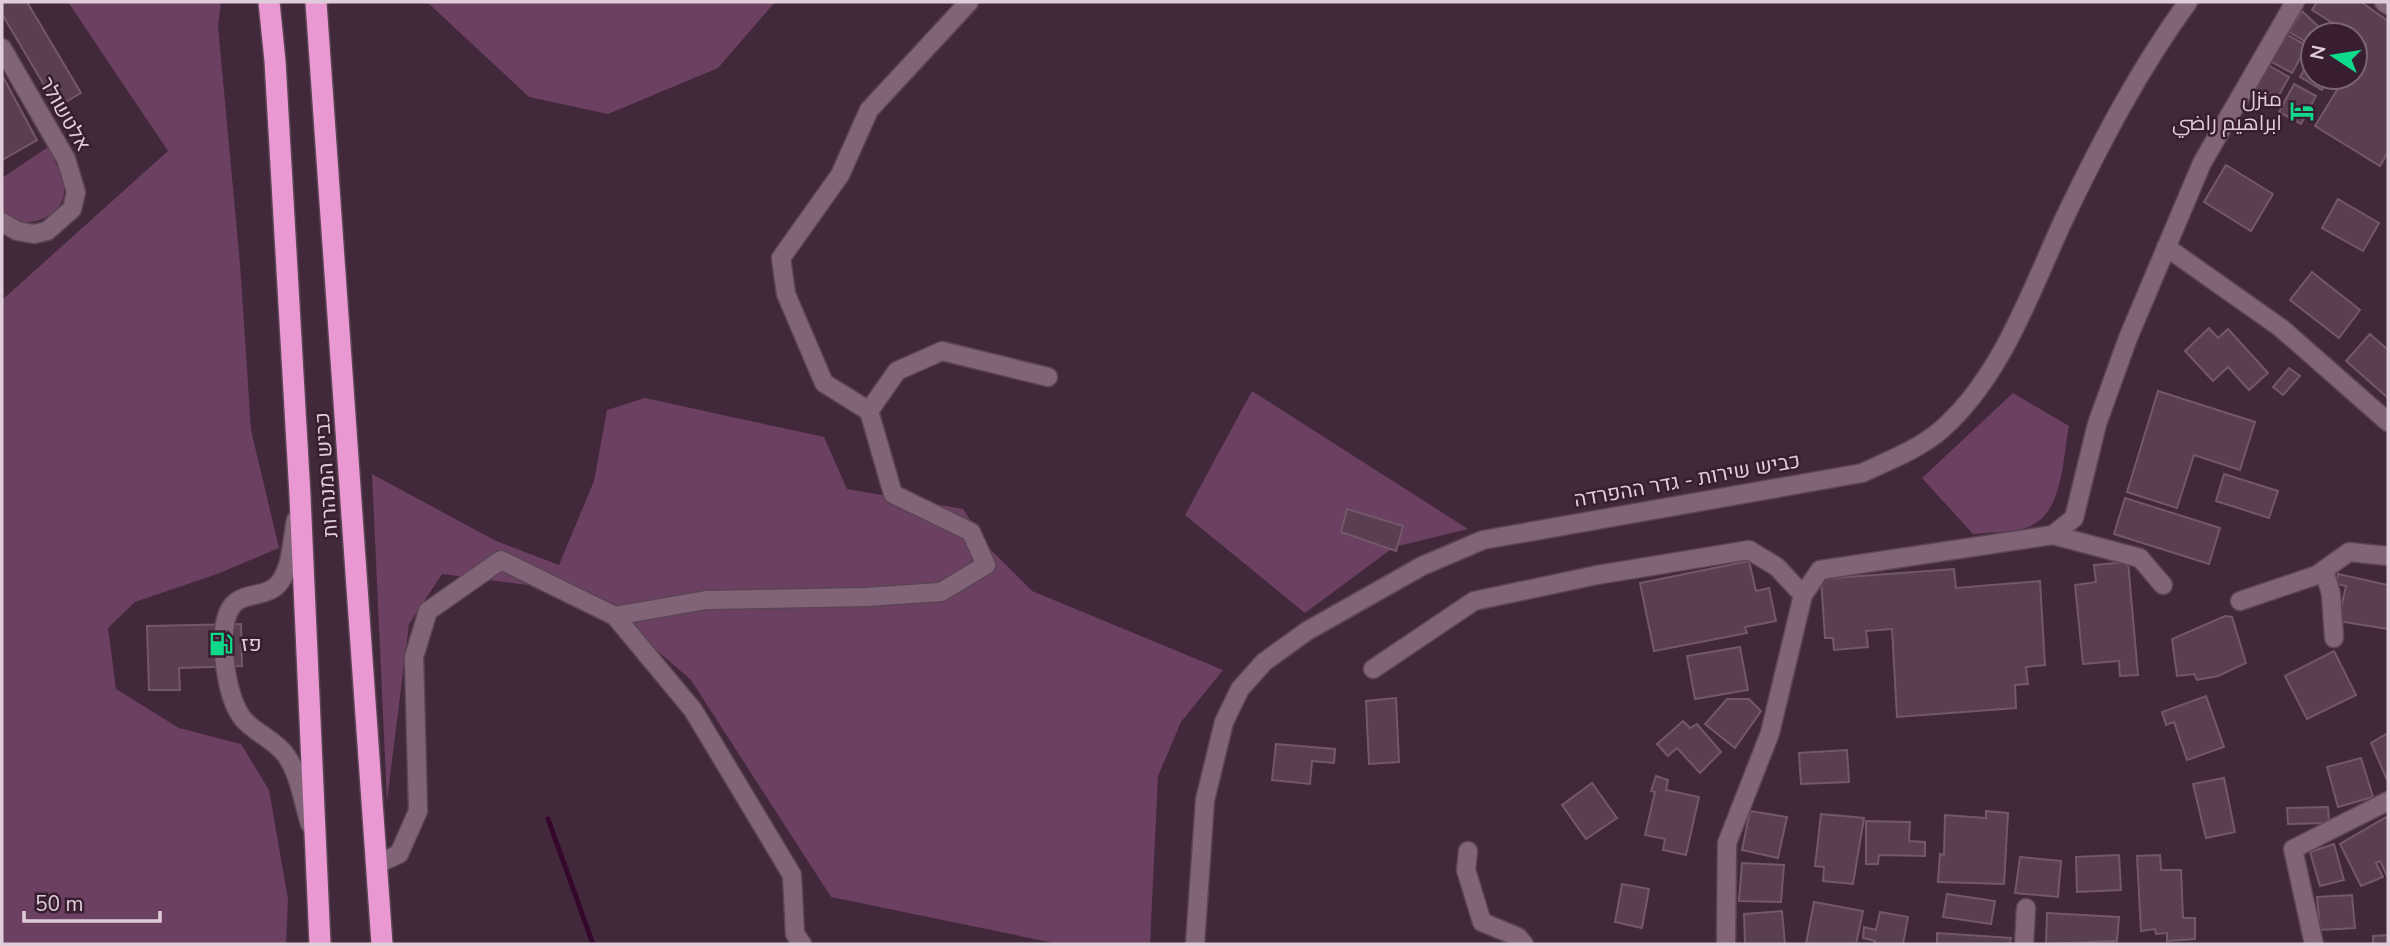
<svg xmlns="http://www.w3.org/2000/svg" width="2390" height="946" font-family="'Nunito Sans',Cairo,Heebo,sans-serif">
	<rect width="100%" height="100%" fill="#42283b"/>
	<!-- green -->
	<g fill="#6c4060">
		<polygon points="68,2 221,2 218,26 240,264 251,430 279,548 217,574 135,602 108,628 116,689 179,728 241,744 269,790 288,899 286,944 2,944 2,300 168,151"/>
		<polygon points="427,2 775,2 718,68 608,114 529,97"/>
		<path d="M 48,147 C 54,160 66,179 64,194 C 62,212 38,225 21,222 C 15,221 7,214 2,211 L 2,178 Z"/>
		<polygon points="1252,391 1468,529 1394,547 1305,613 1185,515"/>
		<path d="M 2013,393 L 2069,426 C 2062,461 2064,519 2022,529 C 2007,533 1989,532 1973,534 L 1922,478 Z"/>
		<polygon points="645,398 824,437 847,489 963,509 986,545 1032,591 1223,670 1181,722 1158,776 1150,944 1059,944 831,897 691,680 591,593 442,574 409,624 387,801 372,474 496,541 559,565 594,481 607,410"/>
	</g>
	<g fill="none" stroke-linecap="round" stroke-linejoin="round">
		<!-- stream -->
		<polyline stroke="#35082b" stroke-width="5" points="548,819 593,944"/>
	</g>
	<!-- building -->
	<g fill="#5a3e52" stroke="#74576b" stroke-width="2">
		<polygon points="2,2 27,2 81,93 57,107 2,14"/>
		<polygon points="2317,2 2361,2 2388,21 2388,152 2380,166 2315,126 2345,77 2355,77 2355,61 2366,44 2312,10"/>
		<polygon points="2302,11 2320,28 2313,35 2311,45 2289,32"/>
		<polygon points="2286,34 2307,46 2292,73 2270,61"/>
		<polygon points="2313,55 2313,77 2329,77 2322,90 2300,77"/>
		<polygon points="2268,65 2289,77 2274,104 2252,92"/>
		<polygon points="2,75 37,140 2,160"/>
		<polygon points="2294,84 2316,96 2301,124 2279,112"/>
		<polygon points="2226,165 2273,194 2251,231 2204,202"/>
		<polygon points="2338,199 2379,223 2363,251 2322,228"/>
		<polygon points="2312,272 2360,310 2339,338 2290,300"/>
		<polygon points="2209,328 2218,338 2228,329 2268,373 2249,390 2228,367 2213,381 2185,351"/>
		<polygon points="2370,334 2388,350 2388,398 2346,361"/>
		<polygon points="2289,368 2300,376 2283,395 2273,387"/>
		<polygon points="2158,391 2255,422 2240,470 2194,455 2177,508 2127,492"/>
		<polygon points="2224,474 2278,491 2269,518 2216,501"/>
		<polygon points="2125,498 2220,528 2209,564 2114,534"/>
		<polygon points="1347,509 1403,526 1396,551 1341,532"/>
		<polygon points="1749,561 1756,591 1769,588 1776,621 1745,627 1747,633 1654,651 1640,583"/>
		<polygon points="2128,562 2138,675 2120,676 2119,661 2083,664 2075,585 2096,582 2094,565"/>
		<polygon points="1954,569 1956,588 2040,581 2045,665 2026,667 2028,684 2015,685 2016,708 1897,717 1892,629 1866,631 1868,647 1834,650 1833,638 1825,638 1821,579"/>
		<polygon points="2338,574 2388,585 2388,629 2338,621 2346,586 2336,584"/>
		<polygon points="2225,616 2232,617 2246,663 2218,676 2197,680 2194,674 2177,676 2172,639"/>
		<polygon points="241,624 242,666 179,668 180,690 149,690 147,626"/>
		<polygon points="1740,647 1748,690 1695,699 1687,656"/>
		<polygon points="2334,651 2356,695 2307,719 2285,676"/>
		<polygon points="2206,696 2224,747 2187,760 2174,722 2166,725 2162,712"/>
		<polygon points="1396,698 1399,762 1369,764 1366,701"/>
		<polygon points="1727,699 1749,699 1761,711 1735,748 1705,724"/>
		<polygon points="1683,721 1690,728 1697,724 1721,752 1700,773 1677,748 1668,756 1657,744"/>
		<polygon points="2388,733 2388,782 2371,743"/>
		<polygon points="1276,744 1335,749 1334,763 1312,761 1310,784 1272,780"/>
		<polygon points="1847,750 1849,782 1801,784 1799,753"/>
		<polygon points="2361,758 2373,797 2338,807 2327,767"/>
		<polygon points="1656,776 1668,780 1666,790 1699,797 1686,855 1663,850 1665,839 1645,835 1655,792 1651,791"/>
		<polygon points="2224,778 2235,832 2206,838 2193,784"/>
		<polygon points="1592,783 1617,818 1586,839 1562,805"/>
		<polygon points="2328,807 2329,823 2288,824 2287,808"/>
		<polygon points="1750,811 1787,817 1778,858 1742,850"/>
		<polygon points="1986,811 2008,813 2004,884 1938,882 1940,854 1944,855 1945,815 1986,818"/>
		<polygon points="1821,814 1864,818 1853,884 1823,881 1824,867 1815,866"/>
		<polygon points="2388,816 2388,878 2380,861 2376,863 2383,877 2361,886 2340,844"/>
		<polygon points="1866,821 1910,822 1909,841 1925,842 1925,856 1879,855 1878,864 1866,864"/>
		<polygon points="2334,844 2344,880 2320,886 2310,852"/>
		<polygon points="2119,855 2121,890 2077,892 2076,857"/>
		<polygon points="2160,855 2161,870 2181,870 2183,918 2195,918 2195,939 2167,941 2167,933 2156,934 2155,929 2141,931 2137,856"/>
		<polygon points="2020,857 2061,861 2058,897 2015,893"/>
		<polygon points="1742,863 1784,865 1781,902 1739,901"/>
		<polygon points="1622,884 1649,889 1642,928 1615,922"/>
		<polygon points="1947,894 1995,901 1991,924 1943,917"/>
		<polygon points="2352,895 2355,928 2320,930 2317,897"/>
		<polygon points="1814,902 1863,911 1856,944 1806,944"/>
		<polygon points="1782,911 1785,944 1745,944 1744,914"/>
		<polygon points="1880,912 1908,917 1903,944 1874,944 1875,941 1863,938 1864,927 1876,930"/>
		<polygon points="2047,913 2119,917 2117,941 2046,944"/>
		<polygon points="1937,933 2011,938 2010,944 1937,944"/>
		<polygon points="2388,935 2388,944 2373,944 2373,936"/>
	</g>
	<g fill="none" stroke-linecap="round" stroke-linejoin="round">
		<!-- minor casing -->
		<g stroke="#5b4555" stroke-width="21">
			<g id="minor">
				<polyline points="2384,2 2388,5"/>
				<polyline points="2,48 66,159 76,192 72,209 47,231 34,234 17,231 2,222"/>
				<polyline points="2166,247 2281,328 2388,422"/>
				<polyline points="869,411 824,383 786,294 781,258 840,175 869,110 969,2"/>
				<path d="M 296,520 C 292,539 292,566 280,582 C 266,601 238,588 228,613 C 218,637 226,700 244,720 C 256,733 274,740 285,754 C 299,772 303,802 310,824"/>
				<polyline points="2053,535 2140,558 2163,585"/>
				<polyline points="2324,570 2331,594 2334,638"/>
				<polyline points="2240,601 2317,575 2349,552 2388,556"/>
				<polyline points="615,616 693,710 792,875 795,934 802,944"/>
				<polyline points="1373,669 1474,601 1597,575 1749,550 1777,567 1803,595"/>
				<polyline points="1468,851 1466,870 1482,922 1518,937 1524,944"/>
				<polyline points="377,864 399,854 418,811 414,657 428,611 501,560 615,616 706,600 866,597 941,592 986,565 971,532 893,494 869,411 897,371 942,351 1048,377"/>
				<path d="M 1195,944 L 1205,800 L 1224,722 L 1240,689 L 1264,662 L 1307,631 L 1422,566 L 1483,540 L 1862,473 C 1888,461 1919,449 1941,430 C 2002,377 2031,290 2064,219 C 2100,144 2139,69 2188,2"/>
				<polyline points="1726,944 1727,843 1770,733 1803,595 1820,570 2053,535 2074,518 2097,424 2128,338 2202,163 2295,2"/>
				<polyline points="2024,944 2026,908"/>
				<polyline points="2314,944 2293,849 2388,801"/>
			</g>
		</g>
		<!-- highway casing -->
		<g stroke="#5b4555" stroke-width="24">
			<g id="highway">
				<polyline points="269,2 275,61 300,496 320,944"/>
				<polyline points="316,2 382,944"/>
			</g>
		</g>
		<!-- minor -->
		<use href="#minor" stroke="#826479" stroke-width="18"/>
		<!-- highway -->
		<use href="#highway" stroke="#ea98d2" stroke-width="21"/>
	</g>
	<!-- icons -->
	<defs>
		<g id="hotel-bare" transform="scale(1.89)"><path d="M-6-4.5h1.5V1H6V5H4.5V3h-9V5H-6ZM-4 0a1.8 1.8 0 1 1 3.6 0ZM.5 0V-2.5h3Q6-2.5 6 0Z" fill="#0fd98a" stroke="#381e30" stroke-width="2.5" paint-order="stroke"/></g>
		<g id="fuel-bare" transform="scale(1.89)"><path d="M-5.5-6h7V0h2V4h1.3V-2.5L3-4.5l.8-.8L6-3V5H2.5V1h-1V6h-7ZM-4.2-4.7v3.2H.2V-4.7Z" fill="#0fd98a" stroke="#381e30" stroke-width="2.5" paint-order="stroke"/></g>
	</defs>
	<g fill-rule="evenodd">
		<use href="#hotel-bare" x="2302" y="111"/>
		<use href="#fuel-bare" x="221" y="644"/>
	</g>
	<g text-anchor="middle" stroke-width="5" stroke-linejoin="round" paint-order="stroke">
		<!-- poi labels -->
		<g font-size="21" fill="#dfced9" stroke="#381e30" text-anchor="end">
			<text x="2282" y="106">منزل<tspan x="2282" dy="24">ابراهيم راضي</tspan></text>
			<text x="241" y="651" text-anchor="start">פז</text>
		</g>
		<!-- street labels -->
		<g font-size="21" fill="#dfced9" stroke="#381e30">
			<text transform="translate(65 114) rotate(60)" y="7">אלטשולר</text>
			<text transform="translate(326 475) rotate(-94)" y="7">כביש המנהרות</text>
			<text transform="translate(1687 480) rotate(-10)" y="7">כביש שירות - גדר ההפרדה</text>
		</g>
	</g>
	<!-- border -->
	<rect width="2390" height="946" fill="none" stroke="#dfced9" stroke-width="7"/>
	<!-- north arrow -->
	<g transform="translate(2334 56) rotate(282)"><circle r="33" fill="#381e30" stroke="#7b6474" stroke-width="2"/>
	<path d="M0-5L12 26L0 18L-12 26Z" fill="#0fd98a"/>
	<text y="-10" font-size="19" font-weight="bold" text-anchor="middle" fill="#dfced9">N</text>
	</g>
	<!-- scale -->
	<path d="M24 911v10h136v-10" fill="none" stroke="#dfced9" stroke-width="3.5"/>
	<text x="35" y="911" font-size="21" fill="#dfced9" stroke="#381e30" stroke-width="5" paint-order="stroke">50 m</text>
</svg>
